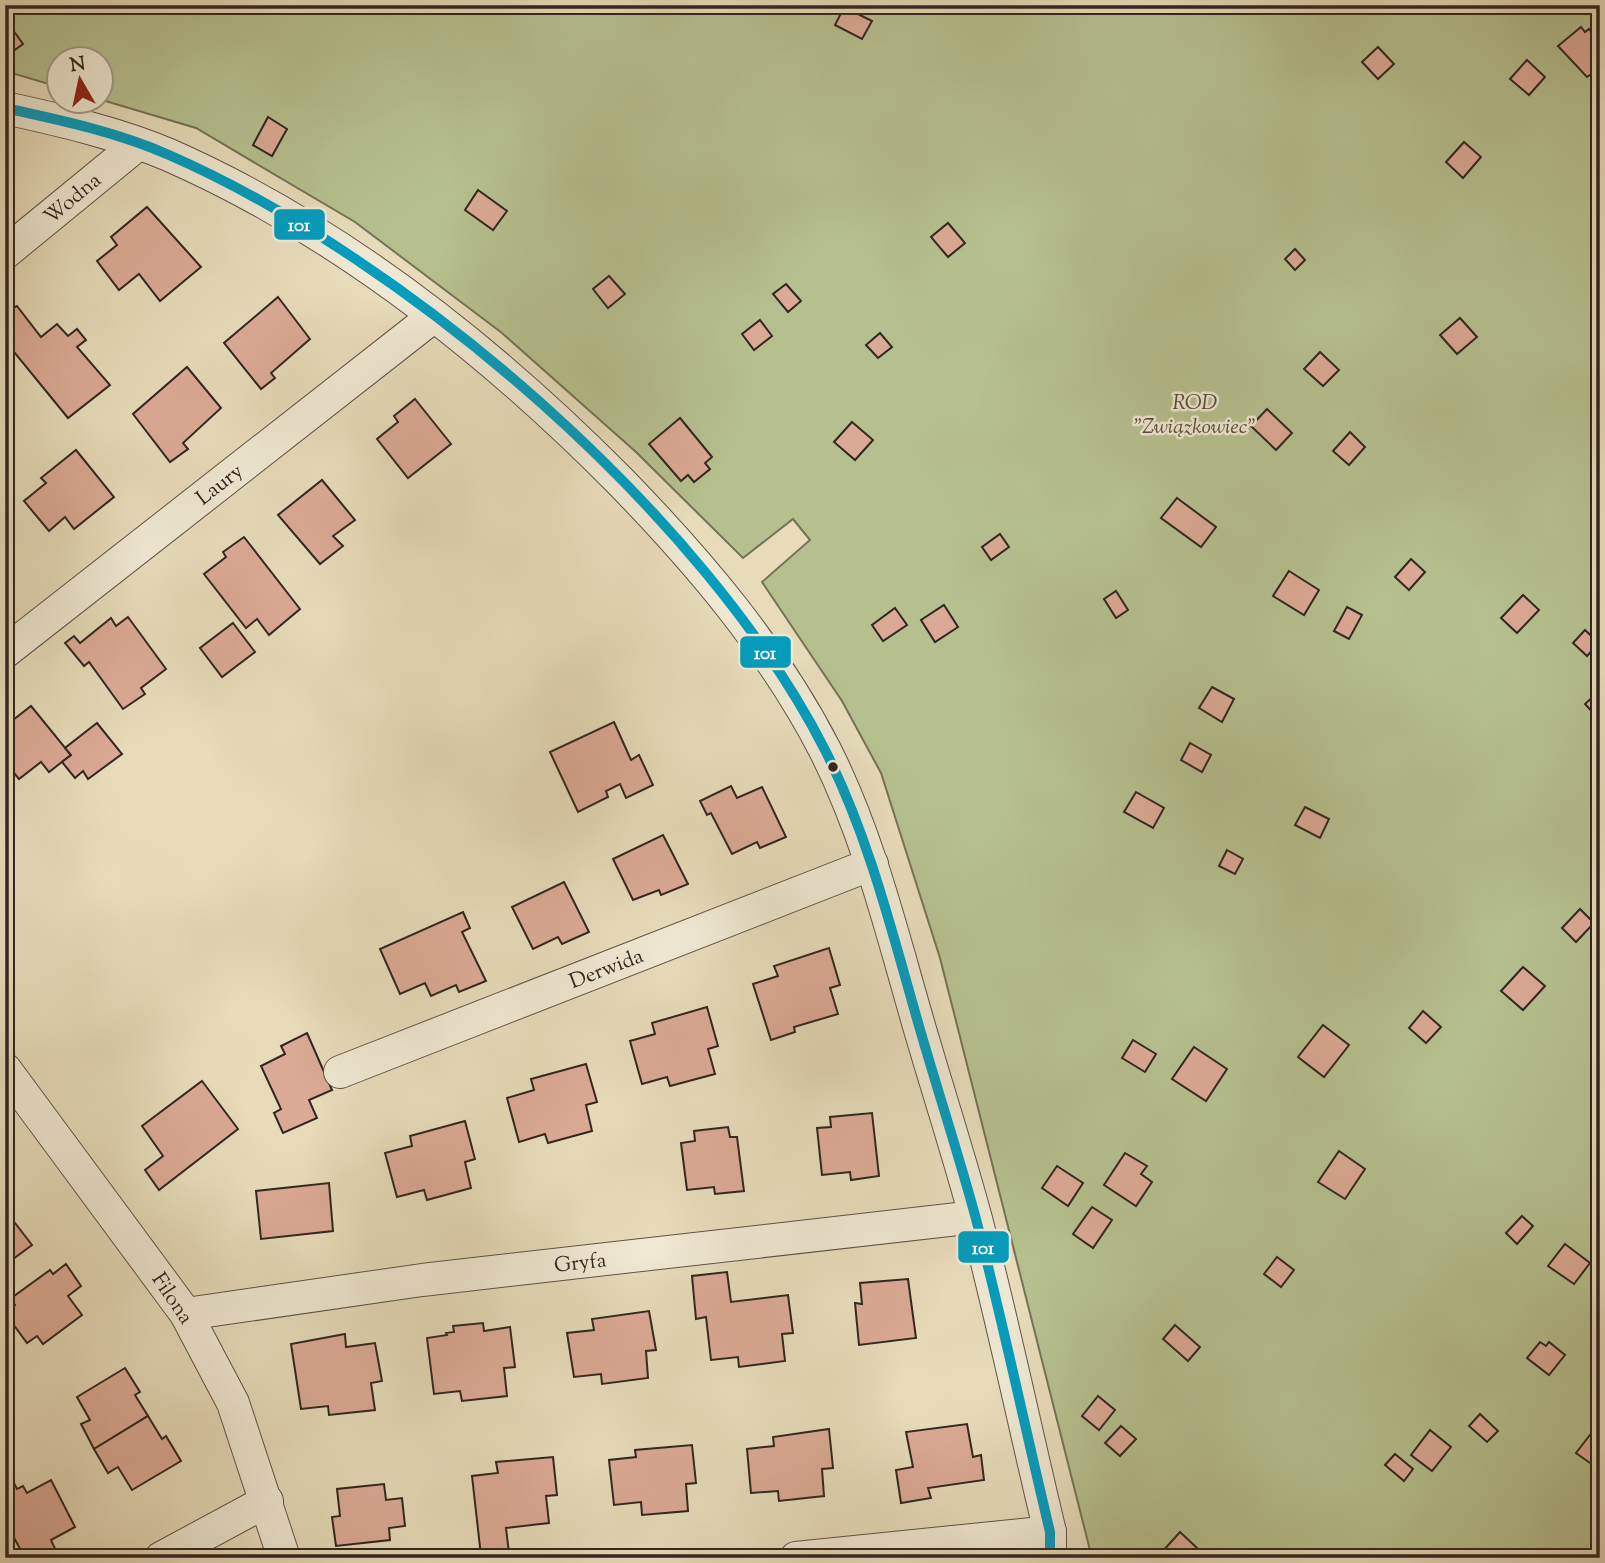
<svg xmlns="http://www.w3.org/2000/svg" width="1605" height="1563" font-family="'Sorts Mill Goudy',serif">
	<rect width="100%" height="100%" fill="#e7dbba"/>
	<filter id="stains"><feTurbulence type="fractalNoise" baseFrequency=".00286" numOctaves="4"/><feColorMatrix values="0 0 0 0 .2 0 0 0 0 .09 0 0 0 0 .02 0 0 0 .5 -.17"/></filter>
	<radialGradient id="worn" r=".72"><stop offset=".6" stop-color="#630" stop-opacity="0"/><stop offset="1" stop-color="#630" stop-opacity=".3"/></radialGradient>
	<!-- green -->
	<polygon fill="#b6c08f" stroke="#747358" stroke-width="2" points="5,5 1600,5 1600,1558 1092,1558 940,958 881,773 842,701 762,582 810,540 793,519 743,558 636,452 502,333 355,222 196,128 102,100 102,60 60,60 59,87 5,71"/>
	<!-- building -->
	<g fill="#dbaa96" stroke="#322621" stroke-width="2">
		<polygon points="844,7 872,21 862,39 835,25"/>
		<polygon points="8,23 23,44 5,57 5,25"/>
		<polygon points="1581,27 1585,32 1589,29 1600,43 1595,47 1600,54 1600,68 1587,77 1558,46"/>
		<polygon points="1378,47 1394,64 1378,79 1362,62"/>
		<polygon points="1527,60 1545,77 1529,95 1510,79"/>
		<polygon points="268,117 287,129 272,156 253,145"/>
		<polygon points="1464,142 1481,157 1463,178 1446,162"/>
		<polygon points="478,190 507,211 493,230 465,210"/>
		<polygon points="147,207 201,267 160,301 139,274 119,290 97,261 117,245 111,237"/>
		<polygon points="948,223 965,243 948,257 931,237"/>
		<polygon points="1295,249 1305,260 1295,270 1285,259"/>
		<polygon points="609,276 625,294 608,308 593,289"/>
		<polygon points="786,284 801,301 788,312 773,294"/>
		<polygon points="278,297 310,339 271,373 275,378 261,389 224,343"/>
		<polygon points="17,306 41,337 57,324 68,336 77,329 86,340 77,347 110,385 68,418 5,341 5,312"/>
		<polygon points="1460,318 1477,337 1457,354 1440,335"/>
		<polygon points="760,320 772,336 754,350 742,334"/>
		<polygon points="880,333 892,347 878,358 866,345"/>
		<polygon points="1320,352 1339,370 1323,386 1304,369"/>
		<polygon points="187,367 221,408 183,443 188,449 170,462 133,414"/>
		<polygon points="415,399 451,444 408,478 377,439 398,422 394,416"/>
		<polygon points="1267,409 1292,433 1276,450 1251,426"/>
		<polygon points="680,418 712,457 705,463 710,469 694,482 688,475 681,481 649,444"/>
		<polygon points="852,422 873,440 855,460 834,442"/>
		<polygon points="1350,432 1365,447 1349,465 1333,451"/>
		<polygon points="76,450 114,497 74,529 65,517 49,531 24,501 46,483 41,478"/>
		<polygon points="322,480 355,520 333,536 343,546 320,564 278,515"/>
		<polygon points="1177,498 1216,527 1201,547 1161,518"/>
		<polygon points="1000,534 1009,547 991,560 982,547"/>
		<polygon points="244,537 300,609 269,635 257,619 246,628 204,574 226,557 223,552"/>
		<polygon points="1411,559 1425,572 1409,590 1395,577"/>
		<polygon points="1289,571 1319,590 1304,615 1273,596"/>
		<polygon points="1116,591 1128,610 1116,618 1104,599"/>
		<polygon points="1523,595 1539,610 1517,633 1501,618"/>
		<polygon points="944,605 958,627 935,642 921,620"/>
		<polygon points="1347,607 1362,615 1349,639 1334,631"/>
		<polygon points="895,608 907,625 883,641 872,625"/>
		<polygon points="128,617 166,669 141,688 145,694 123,709 89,662 84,666 65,643 74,636 80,643 111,618 116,626"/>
		<polygon points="233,623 255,652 222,677 200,648"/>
		<polygon points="1585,630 1599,643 1587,656 1573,643"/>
		<polygon points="1212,687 1234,699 1222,722 1199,708"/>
		<polygon points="1597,693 1600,712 1596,716 1585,704"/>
		<polygon points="31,706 71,755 49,772 41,762 19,779 5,762 5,713 13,720"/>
		<polygon points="614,722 631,760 639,755 653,785 626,798 620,784 606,791 608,797 578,812 550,752"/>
		<polygon points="97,723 122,754 88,779 83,771 75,778 62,762 71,755 65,748"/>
		<polygon points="1190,743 1211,755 1202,772 1181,760"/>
		<polygon points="731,786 737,798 762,787 786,837 760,848 757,842 732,854 711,813 707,815 700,801"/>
		<polygon points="1136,792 1164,808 1153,828 1124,812"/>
		<polygon points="1305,807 1329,819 1320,838 1295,825"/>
		<polygon points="663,835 688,884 661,895 659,890 633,900 613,859"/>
		<polygon points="1227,850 1243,859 1235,874 1219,866"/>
		<polygon points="564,882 589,932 562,944 558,937 533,949 512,907"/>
		<polygon points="1580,909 1594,923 1576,942 1562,928"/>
		<polygon points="463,912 470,928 462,932 486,981 459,992 456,985 431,996 425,983 400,994 380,949"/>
		<polygon points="829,948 840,985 830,988 838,1014 794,1027 795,1032 771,1040 753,984 778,976 774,966"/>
		<polygon points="1523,967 1545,986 1523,1010 1501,991"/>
		<polygon points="707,1007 718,1046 708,1049 715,1074 670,1086 667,1077 642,1084 630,1041 655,1034 652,1023"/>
		<polygon points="1423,1011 1441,1027 1426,1043 1409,1028"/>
		<polygon points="1323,1025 1349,1045 1324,1077 1298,1057"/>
		<polygon points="307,1033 332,1090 309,1100 317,1118 283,1133 274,1113 281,1109 261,1066 285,1054 281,1046"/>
		<polygon points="1133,1040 1156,1054 1145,1072 1122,1058"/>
		<polygon points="1194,1047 1227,1069 1206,1101 1172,1079"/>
		<polygon points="586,1064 597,1102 586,1105 592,1131 548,1143 545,1134 519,1142 507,1098 534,1090 531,1079"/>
		<polygon points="202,1081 238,1129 159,1190 145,1170 163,1156 142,1126"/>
		<polygon points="872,1113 879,1176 851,1180 850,1172 822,1175 817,1128 831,1127 830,1117"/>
		<polygon points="465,1121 475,1159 465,1162 471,1188 427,1200 424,1190 397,1197 385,1153 412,1146 410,1136"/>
		<polygon points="728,1127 730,1137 737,1137 744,1191 715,1194 714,1187 687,1190 681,1143 695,1141 694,1131"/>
		<polygon points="1339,1151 1365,1169 1345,1199 1318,1182"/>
		<polygon points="1125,1153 1147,1166 1141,1174 1152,1182 1136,1206 1104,1185"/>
		<polygon points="1057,1166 1083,1183 1068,1206 1042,1188"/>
		<polygon points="329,1183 333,1231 261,1239 256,1191"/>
		<polygon points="1092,1207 1112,1220 1093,1248 1073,1234"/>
		<polygon points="5,1210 32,1245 5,1265"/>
		<polygon points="1522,1216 1533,1226 1517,1244 1506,1233"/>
		<polygon points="1565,1244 1590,1263 1574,1284 1548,1266"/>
		<polygon points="1277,1257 1294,1270 1281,1287 1264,1274"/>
		<polygon points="66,1264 81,1286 68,1296 82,1315 43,1344 37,1336 27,1343 5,1313 15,1305 10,1299 50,1270 53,1274"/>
		<polygon points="727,1272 731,1302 788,1295 793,1333 782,1334 785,1361 739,1367 738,1357 711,1360 706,1317 696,1319 692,1276"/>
		<polygon points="908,1279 916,1338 859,1345 855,1303 862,1304 860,1283"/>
		<polygon points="649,1311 656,1350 646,1351 648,1378 602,1384 601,1374 574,1377 567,1333 594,1330 592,1319"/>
		<polygon points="483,1323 484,1331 510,1327 515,1367 504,1368 507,1396 462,1401 460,1391 434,1394 427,1338 447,1335 446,1333 454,1332 453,1326"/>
		<polygon points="1175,1325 1200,1347 1188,1361 1163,1339"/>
		<polygon points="345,1334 346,1347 375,1343 382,1381 371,1383 375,1410 329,1415 328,1406 301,1409 291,1344"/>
		<polygon points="1540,1342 1546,1346 1549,1342 1565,1355 1549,1375 1527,1358"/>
		<polygon points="125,1368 140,1392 135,1395 148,1416 94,1449 81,1424 90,1420 77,1397"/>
		<polygon points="1098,1396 1115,1410 1099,1430 1082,1416"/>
		<polygon points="1480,1414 1498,1431 1487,1442 1469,1426"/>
		<polygon points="148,1416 162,1439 166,1436 181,1461 132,1490 118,1467 108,1473 94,1449"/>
		<polygon points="967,1424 973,1457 981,1455 984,1480 928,1488 931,1498 901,1503 896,1470 913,1467 906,1432"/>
		<polygon points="1121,1426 1136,1439 1120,1456 1105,1443"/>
		<polygon points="829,1429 833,1468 822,1469 824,1496 779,1501 778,1491 751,1493 747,1449 774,1446 773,1437"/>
		<polygon points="1430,1430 1451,1447 1432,1471 1411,1455"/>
		<polygon points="1593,1431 1600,1436 1600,1450 1590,1463 1576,1453"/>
		<polygon points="692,1445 696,1483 686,1484 688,1511 642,1515 641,1502 614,1505 609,1460 636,1457 635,1450"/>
		<polygon points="1395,1454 1413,1469 1404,1481 1385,1465"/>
		<polygon points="553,1457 557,1495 546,1496 549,1523 506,1528 509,1553 481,1556 472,1476 498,1473 496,1462"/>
		<polygon points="51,1480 75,1527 51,1540 57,1553 48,1558 25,1558 5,1521 5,1487 14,1483 17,1489 23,1486 27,1493"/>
		<polygon points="384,1484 386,1500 402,1498 405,1526 389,1528 390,1540 336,1546 332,1517 340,1516 337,1489"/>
		<polygon points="1180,1532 1197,1548 1187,1558 1168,1558 1162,1552"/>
	</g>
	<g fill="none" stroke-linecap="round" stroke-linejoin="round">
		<!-- minor casing -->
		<g stroke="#5f5347" stroke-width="34">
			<g id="minor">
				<path d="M 5,108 C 60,120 117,133 169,155 C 339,230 489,349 619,480 C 698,561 773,649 825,750 C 868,835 891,929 917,1019 C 936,1085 958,1152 976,1219 C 1003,1322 1025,1428 1050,1532 L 1050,1558"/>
				<polyline points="5,253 138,144"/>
				<polyline points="5,652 434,316"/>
				<polyline points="5,1069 186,1314 233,1403 284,1558"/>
				<polyline points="340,1072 872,864"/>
				<polyline points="186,1314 422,1280 975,1217"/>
				<polyline points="161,1558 267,1501"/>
				<polyline points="796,1558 1050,1532"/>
			</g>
		</g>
		<!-- minor -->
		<use href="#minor" stroke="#efe8d2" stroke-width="32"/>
		<!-- bus-1 casing -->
		<g stroke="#efe8d2" stroke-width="16">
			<path id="bus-1" d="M 5,108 C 60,120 117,132 169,155 C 409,260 706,516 825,750 C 868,835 891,928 917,1019 C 936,1086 958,1152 976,1219 C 1003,1322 1025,1428 1050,1532 L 1050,1558"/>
		</g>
		<!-- bus-1 -->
		<use href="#bus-1" stroke="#059cbd" stroke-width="10"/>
	</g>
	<!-- markers -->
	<circle fill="#322621" stroke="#efe8d2" stroke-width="2.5" cx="833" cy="767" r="6"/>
	<g text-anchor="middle" stroke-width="5" stroke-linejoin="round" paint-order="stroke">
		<!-- street labels -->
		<g font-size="21" fill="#322621" stroke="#efe8d2">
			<text transform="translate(72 198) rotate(-40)" y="7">Wodna</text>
			<text transform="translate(219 484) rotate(-38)" y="7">Laury</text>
			<text transform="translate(606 968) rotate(-21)" y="7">Derwida</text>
			<text transform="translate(580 1262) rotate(-6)" y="7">Gryfa</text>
			<text transform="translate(173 1298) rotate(56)" y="7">Filona</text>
		</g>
		<!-- park labels -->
		<g font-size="21" font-style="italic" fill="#534c3c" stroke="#efe8d2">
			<text x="1195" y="409">ROD<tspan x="1195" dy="24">"Związkowiec"</tspan></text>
		</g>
	</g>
	<g stroke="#efe8d2" stroke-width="2.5">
		<rect x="273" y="208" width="53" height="33" rx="7" fill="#059cbd"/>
		<rect x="739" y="635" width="53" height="34" rx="7" fill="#059cbd"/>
		<rect x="957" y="1230" width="53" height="34" rx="7" fill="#059cbd"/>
	</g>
	<g font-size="19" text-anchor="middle" font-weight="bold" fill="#fff">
		<text x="299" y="231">101</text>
		<text x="765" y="659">101</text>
		<text x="983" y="1254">101</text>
	</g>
	<!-- margin -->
	<rect width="1605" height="1563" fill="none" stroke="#e7dbba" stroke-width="28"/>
	<rect x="7" y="7" width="1591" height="1549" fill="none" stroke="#322621" stroke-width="3.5"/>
	<rect x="14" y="14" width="1577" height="1535" fill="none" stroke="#322621" stroke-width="2"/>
	<!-- north arrow -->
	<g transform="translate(80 80) rotate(351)"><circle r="33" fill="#efe8d2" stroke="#a39a8b" stroke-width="2"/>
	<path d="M0-5L12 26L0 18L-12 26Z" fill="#8f2418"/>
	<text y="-10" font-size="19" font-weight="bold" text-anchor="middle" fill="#322621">N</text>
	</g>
	<rect width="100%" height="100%" filter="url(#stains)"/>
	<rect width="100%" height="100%" fill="url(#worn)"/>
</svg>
